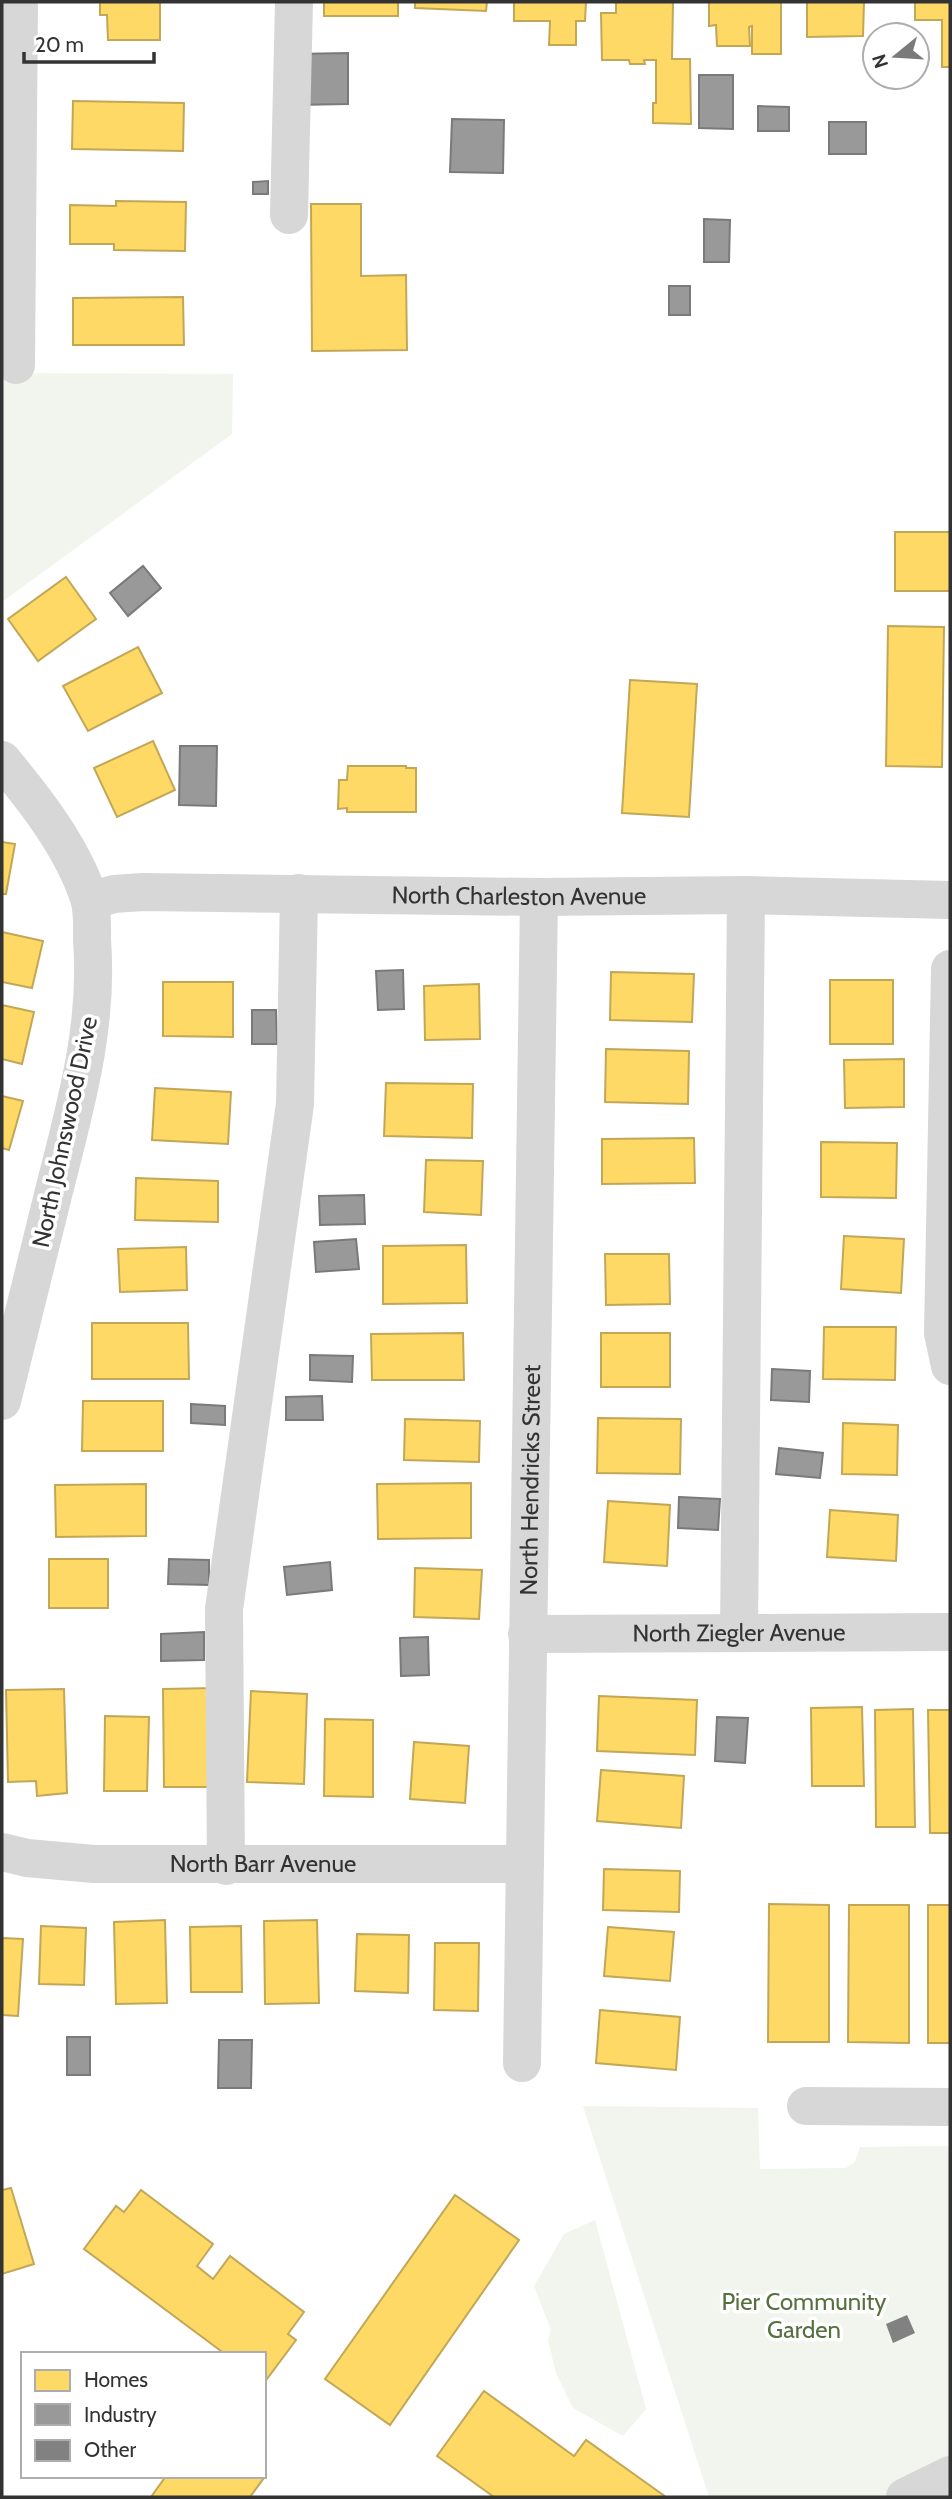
<svg xmlns="http://www.w3.org/2000/svg" width="952" height="2499" font-family="Cabin,sans-serif">
	<rect width="100%" height="100%" fill="#fff"/>
	<!-- green -->
	<g fill="#f1f5ed">
		<polygon points="2,373 233,374 232,434 2,602"/>
		<polygon points="583,2106 758,2108 760,2169 846,2168 855,2162 860,2147 950,2146 950,2497 709,2497"/>
		<polygon points="595,2220 646,2409 623,2436 573,2408 556,2373 548,2341 551,2330 534,2286 564,2234"/>
	</g>
	<!-- homes -->
	<g fill="#ffd966" stroke="#c2a757" stroke-width="2">
		<polygon points="100,2 160,2 160,40 108,40 107,15 100,15"/>
		<rect x="324" y="2" width="74" height="14"/>
		<polygon points="415,2 487,2 486,11 415,8"/>
		<polygon points="514,2 586,2 585,21 576,21 576,45 549,45 550,21 514,21"/>
		<polygon points="616,2 673,2 672,59 690,59 691,124 653,123 653,103 656,103 656,60 644,60 645,64 630,64 629,60 602,60 601,13 616,13"/>
		<polygon points="709,2 781,2 781,54 752,54 752,26 749,27 750,46 717,46 716,25 709,26"/>
		<polygon points="807,2 864,2 863,36 807,37"/>
		<polygon points="915,2 950,2 950,67 942,67 942,20 915,20"/>
		<polygon points="73,101 184,103 183,151 72,149"/>
		<polygon points="116,201 186,202 185,251 114,250 114,244 70,244 70,205 116,206"/>
		<polygon points="311,204 361,204 361,276 406,275 407,350 312,351"/>
		<polygon points="183,297 184,345 73,345 73,298"/>
		<rect x="895" y="532" width="55" height="59"/>
		<polygon points="66,577 96,619 38,661 8,619"/>
		<polygon points="888,626 944,627 942,767 886,766"/>
		<polygon points="138,647 162,693 88,731 63,686"/>
		<polygon points="630,680 697,684 689,817 622,813"/>
		<polygon points="153,741 175,790 117,817 94,768"/>
		<polygon points="348,766 406,766 406,768 416,768 416,812 347,812 347,808 338,809 339,780 347,780"/>
		<polygon points="2,842 15,844 6,894 2,894"/>
		<polygon points="2,932 43,941 32,988 2,982"/>
		<polygon points="611,972 694,974 692,1022 610,1020"/>
		<rect x="830" y="980" width="63" height="64"/>
		<polygon points="163,982 233,982 233,1037 163,1036"/>
		<polygon points="479,984 480,1039 425,1040 424,986"/>
		<polygon points="2,1005 34,1012 22,1064 2,1059"/>
		<polygon points="606,1049 689,1051 688,1104 605,1102"/>
		<polygon points="904,1059 904,1107 845,1108 844,1060"/>
		<polygon points="386,1083 473,1084 472,1138 384,1136"/>
		<polygon points="155,1088 231,1092 228,1144 152,1140"/>
		<polygon points="2,1096 23,1101 9,1150 2,1148"/>
		<polygon points="694,1138 695,1183 602,1184 602,1139"/>
		<polygon points="821,1142 897,1143 896,1198 821,1197"/>
		<polygon points="426,1160 483,1161 481,1215 424,1212"/>
		<polygon points="136,1178 218,1181 218,1222 135,1220"/>
		<polygon points="844,1236 904,1239 901,1293 841,1289"/>
		<polygon points="466,1245 467,1303 383,1304 383,1246"/>
		<polygon points="186,1247 187,1290 120,1292 118,1249"/>
		<polygon points="605,1254 669,1254 670,1304 606,1305"/>
		<polygon points="92,1323 188,1323 189,1379 92,1379"/>
		<polygon points="824,1327 896,1327 895,1380 823,1379"/>
		<polygon points="463,1333 464,1380 372,1380 371,1334"/>
		<rect x="601" y="1333" width="69" height="54"/>
		<polygon points="83,1401 163,1401 163,1451 82,1451"/>
		<polygon points="598,1418 681,1419 680,1474 597,1473"/>
		<polygon points="405,1419 480,1421 479,1462 404,1460"/>
		<polygon points="843,1423 898,1425 897,1475 842,1474"/>
		<polygon points="471,1483 471,1538 378,1539 377,1484"/>
		<polygon points="146,1484 146,1536 56,1537 55,1485"/>
		<polygon points="608,1501 670,1505 667,1566 604,1562"/>
		<polygon points="830,1510 898,1515 896,1561 827,1557"/>
		<rect x="49" y="1559" width="59" height="49"/>
		<polygon points="415,1568 482,1570 479,1619 414,1617"/>
		<polygon points="215,1688 217,1787 164,1787 163,1689"/>
		<polygon points="64,1689 67,1793 37,1796 36,1781 8,1782 6,1690"/>
		<polygon points="251,1691 307,1694 304,1784 247,1782"/>
		<polygon points="599,1696 697,1700 695,1755 597,1751"/>
		<polygon points="862,1707 864,1786 812,1786 811,1708"/>
		<polygon points="913,1709 915,1827 876,1827 875,1710"/>
		<polygon points="928,1710 950,1710 950,1833 930,1833"/>
		<polygon points="105,1716 149,1717 147,1791 104,1791"/>
		<polygon points="325,1719 373,1720 373,1797 324,1796"/>
		<polygon points="414,1742 469,1746 465,1803 410,1799"/>
		<polygon points="601,1770 684,1776 681,1828 597,1821"/>
		<polygon points="604,1869 680,1871 679,1912 603,1910"/>
		<polygon points="769,1904 829,1905 829,2042 768,2042"/>
		<polygon points="849,1905 909,1905 909,2043 848,2042"/>
		<rect x="928" y="1905" width="22" height="138"/>
		<polygon points="165,1920 167,2003 116,2004 114,1922"/>
		<polygon points="317,1920 319,2003 265,2004 264,1921"/>
		<polygon points="41,1926 86,1928 84,1985 39,1984"/>
		<polygon points="241,1926 242,1992 191,1992 190,1927"/>
		<polygon points="608,1927 674,1932 670,1981 604,1976"/>
		<polygon points="357,1934 409,1935 408,1993 355,1991"/>
		<polygon points="2,1938 23,1939 18,2016 2,2015"/>
		<polygon points="435,1943 479,1943 478,2011 434,2010"/>
		<polygon points="600,2010 680,2017 676,2070 596,2063"/>
		<polygon points="11,2188 34,2264 2,2274 2,2190"/>
		<polygon points="141,2190 213,2244 197,2266 213,2279 230,2256 304,2312 288,2334 296,2340 264,2383 264,2354 225,2354 84,2249 116,2206 124,2212"/>
		<polygon points="455,2195 519,2240 390,2425 325,2379"/>
		<polygon points="484,2391 574,2456 586,2440 666,2497 494,2497 437,2456"/>
		<polygon points="264,2474 266,2475 250,2497 151,2497 166,2476 264,2476"/>
	</g>
	<!-- industry -->
	<g fill="#999" stroke="#7a7a7a" stroke-width="2">
		<polygon points="348,53 348,104 296,105 295,54"/>
		<polygon points="699,75 733,75 733,129 699,128"/>
		<polygon points="758,106 789,107 789,131 758,131"/>
		<polygon points="452,119 504,120 503,173 450,172"/>
		<rect x="829" y="122" width="37" height="32"/>
		<polygon points="268,181 268,194 253,194 253,182"/>
		<polygon points="704,219 730,220 729,262 704,262"/>
		<rect x="669" y="286" width="21" height="29"/>
		<polygon points="143,566 161,588 128,616 110,593"/>
		<polygon points="180,746 217,746 216,806 179,805"/>
		<polygon points="403,970 404,1009 378,1010 376,971"/>
		<polygon points="252,1010 276,1010 277,1044 252,1044"/>
		<polygon points="364,1195 365,1224 320,1225 319,1196"/>
		<polygon points="356,1239 359,1269 316,1272 314,1242"/>
		<polygon points="310,1355 353,1356 352,1382 310,1380"/>
		<polygon points="772,1369 810,1371 809,1402 771,1400"/>
		<polygon points="322,1396 323,1420 286,1420 286,1397"/>
		<polygon points="191,1404 225,1406 225,1425 191,1423"/>
		<polygon points="779,1448 823,1453 820,1478 776,1474"/>
		<polygon points="679,1497 720,1499 718,1530 678,1528"/>
		<polygon points="169,1559 209,1560 209,1585 168,1584"/>
		<polygon points="330,1562 332,1590 287,1595 284,1567"/>
		<polygon points="204,1632 204,1660 161,1661 161,1634"/>
		<polygon points="428,1637 429,1675 401,1676 400,1638"/>
		<polygon points="717,1717 748,1718 745,1763 715,1761"/>
		<rect x="67" y="2037" width="23" height="38"/>
		<polygon points="219,2040 252,2040 251,2088 218,2088"/>
	</g>
	<!-- building -->
	<polygon fill="#818181" points="907,2315 915,2333 893,2343 886,2324"/>
	<g fill="none" stroke-linecap="round" stroke-linejoin="round">
		<!-- minor -->
		<g stroke="#d7d7d7" stroke-width="38">
			<polyline points="289,215 294,2"/>
			<polyline points="16,365 19,2"/>
			<path d="M 2,760 C 36,801 72,847 89,898 C 93,911 92,927 92,940 C 99,1028 74,1111 53,1195 C 36,1264 19,1332 2,1401"/>
			<path id="s1" d="M 90,901 L 114,894 L 143,892 L 539,897 L 746,895 L 950,900"/>
			<polyline points="950,969 943,1333 950,1366"/>
			<polyline points="739,1633 746,895"/>
			<path id="s2" d="M 527,1634 L 950,1632"/>
			<path id="s3" d="M 2,1852 L 27,1858 L 94,1864 L 525,1864"/>
			<polyline points="226,1866 224,1609 295,1104 299,893"/>
			<path id="s4" d="M 522,2063 L 539,897"/>
			<polyline points="806,2106 950,2107"/>
			<polyline points="905,2497 950,2475"/>
		</g>
	</g>
	<g text-anchor="middle" stroke-width="7" stroke-linejoin="round" paint-order="stroke">
		<!-- street labels -->
		<g font-size="24" fill="#333" stroke="#fff">
			<text dy="8" stroke="none"><textPath href="#s1" startOffset="430">North Charleston Avenue</textPath></text>
			<text transform="translate(65 1132) rotate(-78)" y="8">North Johnswood Drive</text>
			<text dy="8" stroke="none"><textPath href="#s4" startOffset="583">North Hendricks Street</textPath></text>
			<text dy="8" stroke="none"><textPath href="#s2" startOffset="212">North Ziegler Avenue</textPath></text>
			<text dy="8" stroke="none"><textPath href="#s3" startOffset="262">North Barr Avenue</textPath></text>
		</g>
		<!-- park labels -->
		<g font-size="24" fill="#56703f" stroke="#fff">
			<text x="804" y="2310">Pier Community<tspan x="804" dy="28">Garden</tspan></text>
		</g>
	</g>
	<!-- border -->
	<rect width="952" height="2499" fill="none" stroke="#333333" stroke-width="7"/>
	<!-- legend -->
	<rect x="21" y="2352" width="245" height="126" fill="#ffffff" stroke="#adadad" stroke-width="2"/>
	<rect x="35" y="2370" width="35" height="21" fill="#ffd966" stroke="#adadad" stroke-width="2"/>
	<text x="84" y="2387" font-size="21" fill="#333333">Homes</text>
	<rect x="35" y="2404" width="35" height="21" fill="#999999" stroke="#adadad" stroke-width="2"/>
	<text x="84" y="2422" font-size="21" fill="#333333">Industry</text>
	<rect x="35" y="2440" width="35" height="21" fill="#818181" stroke="#adadad" stroke-width="2"/>
	<text x="84" y="2457" font-size="21" fill="#333333">Other</text>
	<!-- north arrow -->
	<g transform="translate(896 56) rotate(252)"><circle r="33" fill="#ffffff" stroke="#adadad" stroke-width="2"/>
	<path d="M0-5L12 26L0 18L-12 26Z" fill="#7a7a7a"/>
	<text y="-10" font-size="19" font-weight="bold" text-anchor="middle" fill="#333333">N</text>
	</g>
	<!-- scale -->
	<path d="M24 52v10h130v-10" fill="none" stroke="#333333" stroke-width="3.5"/>
	<text x="35" y="52" font-size="21" fill="#333333" stroke="#ffffff" stroke-width="5" paint-order="stroke">20 m</text>
</svg>
